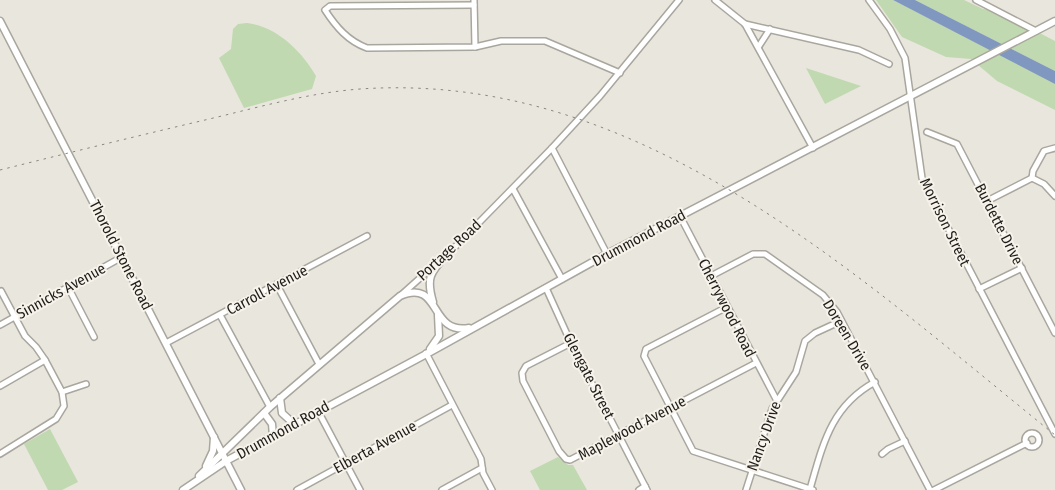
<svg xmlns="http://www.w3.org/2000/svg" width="1055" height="490" font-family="'Fira Sans Condensed',sans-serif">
	<rect width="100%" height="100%" fill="#e9e6de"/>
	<!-- green -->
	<g fill="#c0d9b0">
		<polygon points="876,0 893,0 1055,83 1055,110 997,81 971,59 946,57 902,37"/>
		<polygon points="915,0 964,0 983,9 995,10 1055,41 1055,71"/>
		<path d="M 247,23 C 276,26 302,51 316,76 L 312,89 L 244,108 L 219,58 L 231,49 L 233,29 L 238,24 Z"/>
		<polygon points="806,68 861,86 825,104"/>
		<polygon points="50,429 78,482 62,490 48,490 24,444"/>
		<polygon points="558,457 568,465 573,465 587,490 540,490 530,471"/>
	</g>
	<!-- water -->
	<polygon fill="#8098bf" points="893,0 915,0 1055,71 1055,84"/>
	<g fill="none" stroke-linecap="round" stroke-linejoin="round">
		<!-- minor casing -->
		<g stroke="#a9a69e" stroke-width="8">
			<g id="minor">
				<polyline points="474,0 475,47"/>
				<polyline points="715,0 745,24 813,148"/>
				<polyline points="869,0 890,29 905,58 922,178 1055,434"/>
				<polyline points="976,0 1036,31"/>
				<path d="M 474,5 L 330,6 L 325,10 C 336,27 348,41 367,48 L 475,47 L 501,41 L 545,41 L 620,73"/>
				<polyline points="745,24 859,50 889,64"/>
				<polyline points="759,46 770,29"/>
				<polyline points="927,132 957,144 1055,333"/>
				<polyline points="552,148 607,254"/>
				<polyline points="1032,178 1033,171 1044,151 1055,148"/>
				<polyline points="1032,178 1044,184 1055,196"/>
				<polyline points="513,189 562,279"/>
				<polyline points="987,201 1032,178"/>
				<polyline points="680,216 776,399"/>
				<polyline points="711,276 753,254 765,254 823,295 837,312 930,490"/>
				<polyline points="277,285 319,364"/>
				<polyline points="68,287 94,337"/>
				<polyline points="546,288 571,343 647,490"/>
				<polyline points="979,289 1022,268"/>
				<polyline points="400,296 457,245 552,148 600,96 679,0"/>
				<polyline points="727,307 646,349 644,356 693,451 813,490"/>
				<polyline points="220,315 270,407"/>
				<polyline points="0,325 122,257"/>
				<polyline points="166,343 367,236"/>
				<polyline points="571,343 526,366 522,373 523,381 559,451 566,459 570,460 756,363"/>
				<polyline points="426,353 481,459 483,473 492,490"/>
				<polyline points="0,386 45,360"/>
				<polyline points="62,392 86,384"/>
				<polyline points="318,411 360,490"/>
				<circle cx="1032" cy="440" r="7"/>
				<polyline points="0,454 56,419 64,406 62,392 45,360 36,347 25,336 1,291"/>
				<polyline points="882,454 888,449 905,441"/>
				<path d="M 810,489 C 823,444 831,406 875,382"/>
				<polyline points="297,490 452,405"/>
				<polyline points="442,490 482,468"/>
				<polyline points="639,490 645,486"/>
				<polyline points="746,490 772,409 796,372 805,341 815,333 841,321"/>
				<polyline points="934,490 1027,443"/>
			</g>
		</g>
		<!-- major casing -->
		<g stroke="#a9a69e" stroke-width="9">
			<g id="major">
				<polyline points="0,21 241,490"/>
				<path d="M 433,302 C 426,278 430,273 446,255"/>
				<polyline points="430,349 439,336 438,315"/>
				<polyline points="280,398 282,413 294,424"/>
				<polyline points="264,413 272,424 273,436"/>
				<polyline points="206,466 213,451 214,437"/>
				<path d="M 199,476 L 270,407 L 400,296 C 442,278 428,335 469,328"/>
				<polyline points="183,490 226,461 432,351 607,254 1055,21"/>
			</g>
		</g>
		<!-- minor -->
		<use href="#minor" stroke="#fff" stroke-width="5"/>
		<!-- major -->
		<use href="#major" stroke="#fff" stroke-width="6"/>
		<!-- rail -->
		<path stroke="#888680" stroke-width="1" stroke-dasharray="2.5 5" stroke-linecap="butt" d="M 0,170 C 68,153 137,136 205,120 C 256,108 307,93 360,89 C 638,70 854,273 1055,435"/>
	</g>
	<g text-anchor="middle" stroke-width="4" stroke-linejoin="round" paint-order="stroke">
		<!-- street labels -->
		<g font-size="15" fill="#1e1d1a" stroke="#f7f3eb">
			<text transform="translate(945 222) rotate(64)" y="5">Morrison Street</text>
			<text transform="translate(999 224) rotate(63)" y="5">Burdette Drive</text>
			<text transform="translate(639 238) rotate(-28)" y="5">Drummond Road</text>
			<text transform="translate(449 250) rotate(-43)" y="5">Portage Road</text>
			<text transform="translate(121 255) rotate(63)" y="5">Thorold Stone Road</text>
			<text transform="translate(267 290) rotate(-28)" y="5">Carroll Avenue</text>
			<text transform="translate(61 291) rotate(-29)" y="5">Sinnicks Avenue</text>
			<text transform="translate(727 308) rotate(63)" y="5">Cherrywood Road</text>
			<text transform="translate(847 335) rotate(59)" y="5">Doreen Drive</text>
			<text transform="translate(589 376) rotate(63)" y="5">Glengate Street</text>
			<text transform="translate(632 428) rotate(-28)" y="5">Maplewood Avenue</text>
			<text transform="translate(283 430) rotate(-29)" y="5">Drummond Road</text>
			<text transform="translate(764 436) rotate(-70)" y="5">Nancy Drive</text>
			<text transform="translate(375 447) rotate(-29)" y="5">Elberta Avenue</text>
		</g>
	</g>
</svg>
